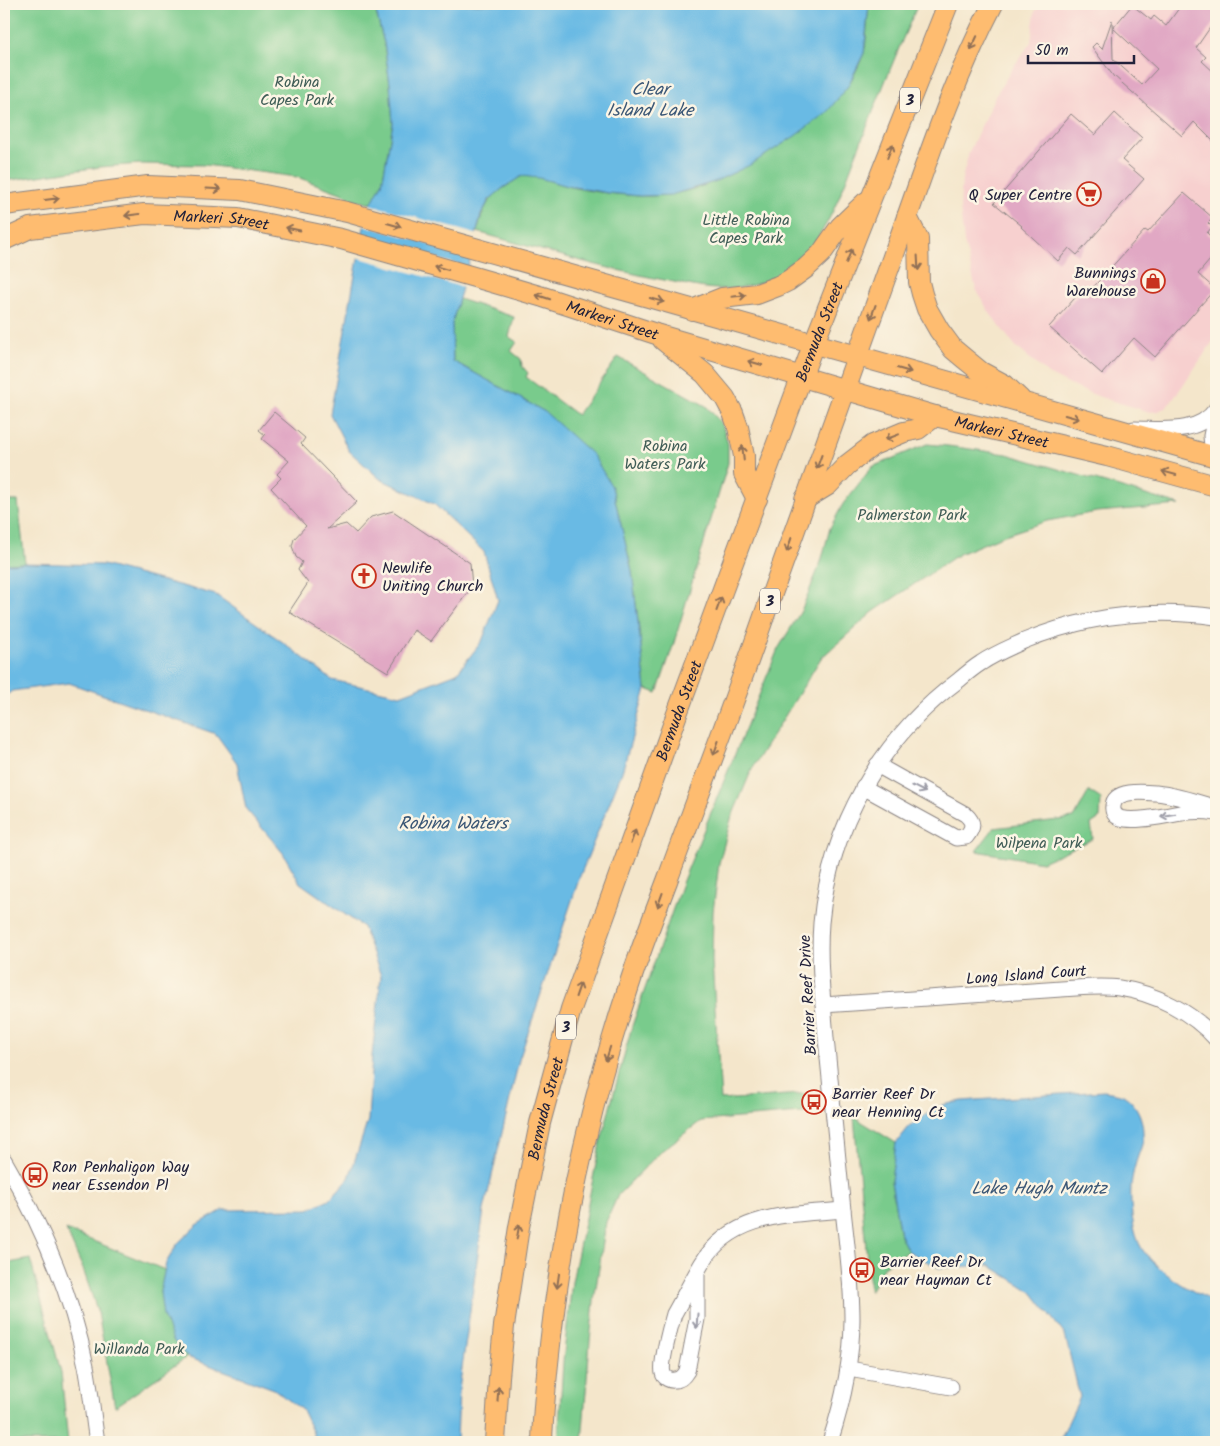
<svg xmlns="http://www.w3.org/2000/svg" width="1220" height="1446" font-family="Kalam,sans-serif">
	<rect width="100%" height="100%" fill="#fcf5e5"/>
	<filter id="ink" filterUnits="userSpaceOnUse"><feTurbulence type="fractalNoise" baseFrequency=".02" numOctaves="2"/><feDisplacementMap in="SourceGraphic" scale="10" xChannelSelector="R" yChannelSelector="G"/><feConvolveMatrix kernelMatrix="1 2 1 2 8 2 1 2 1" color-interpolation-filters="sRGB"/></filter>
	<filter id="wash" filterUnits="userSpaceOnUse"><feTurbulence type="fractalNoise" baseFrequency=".0096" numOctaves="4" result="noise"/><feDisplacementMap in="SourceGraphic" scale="20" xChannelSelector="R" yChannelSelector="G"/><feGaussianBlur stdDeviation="1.12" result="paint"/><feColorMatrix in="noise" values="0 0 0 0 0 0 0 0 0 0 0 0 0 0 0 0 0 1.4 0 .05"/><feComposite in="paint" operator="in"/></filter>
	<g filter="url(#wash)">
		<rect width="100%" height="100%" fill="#f4e6cb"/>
		<!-- built -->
		<polygon fill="#f7d0cf" points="1040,4 1216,4 1216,337 1172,401 1165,408 1158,411 1150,412 1103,398 1076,388 1048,374 1014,345 989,312 976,289 964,242 960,208 962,179 969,152 995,96 1014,66 1031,42 1035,12"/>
		<!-- green -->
		<g fill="#79cb8c" stroke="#4e7664">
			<polygon points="4,4 374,4 384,43 390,84 393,123 382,184 371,204 350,199 346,195 297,177 205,165 141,164 100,167 4,181"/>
			<path d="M 869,4 L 918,4 C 897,51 878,99 859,147 C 846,179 835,215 814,243 C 794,272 762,287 727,289 C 705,290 685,284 664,280 C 600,268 539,249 477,232 C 483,208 488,197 510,184 C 514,181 519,177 523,176 C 537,174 553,183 567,186 C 590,192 615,194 638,196 C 690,199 737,173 779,146 C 805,129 829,113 847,87 C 852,80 861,61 864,53 C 867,40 867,18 869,4 Z"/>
			<polygon points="459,299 514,317 509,337 517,342 511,351 521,359 522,366 528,373 526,377 577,415 618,357 706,406 722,424 728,444 728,463 673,646 657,693 646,689 632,571 612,487 545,412 453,361 452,323"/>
			<polygon points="927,444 948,446 1007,454 1180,505 1097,512 1047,521 1002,536 959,554 873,612 821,658 752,769 731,819 719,863 713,912 712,961 721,1100 812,1093 814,1112 701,1121 660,1152 618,1195 606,1222 594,1301 590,1341 582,1442 558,1442 563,1362 572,1282 600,1144 632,1026 682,883 778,649 801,611 821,562 830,528 843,504 872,467"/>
			<polygon points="4,501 18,501 25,563 6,564 4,558"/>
			<polygon points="1089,791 1101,799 1100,818 1091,824 1093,839 1042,862 976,851 994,828 1074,818"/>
			<polygon points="854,1117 896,1143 891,1181 900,1235 908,1251 883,1267 870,1292"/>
			<polygon points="66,1230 165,1270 160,1292 173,1340 187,1357 115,1407 98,1313 83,1269"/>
			<polygon points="30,1259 61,1372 68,1442 4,1442 4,1264"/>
		</g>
		<!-- water -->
		<g fill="#69bae4" stroke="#466e90">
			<polygon points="374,4 869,4 864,53 848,86 827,112 795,136 750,165 714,182 671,195 640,196 608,193 568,186 539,178 522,176 503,188 489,200 481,215 470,260 452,323 453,361 545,412 593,455 612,487 632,571 646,689 622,772 580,876 519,1060 484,1210 459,1390 457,1442 315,1442 313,1433 302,1410 274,1389 187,1357 173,1340 163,1316 160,1292 166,1263 178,1243 197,1225 223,1210 309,1209 331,1198 349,1178 368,1120 372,1056 381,976 363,927 300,883 283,853 246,809 237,763 216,734 69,683 12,691 4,697 4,565 6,564 25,563 103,565 216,595 284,643 332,680 400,695 457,673 482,641 498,600 484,552 434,504 380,479 349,451 330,414 363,231 371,204 382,184 393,123 390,84 384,43"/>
			<path d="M 1104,1091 C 1110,1092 1118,1093 1123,1095 C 1138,1104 1144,1121 1143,1138 C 1143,1144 1140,1150 1138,1156 C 1135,1165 1132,1175 1131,1186 C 1130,1204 1132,1233 1142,1249 C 1158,1272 1191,1292 1216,1302 L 1216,1442 L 1059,1442 L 1080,1397 L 1065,1335 L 1032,1292 L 989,1265 L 939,1268 L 908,1251 L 900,1235 L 891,1181 L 896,1143 L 909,1127 L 924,1116 L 942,1105 L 962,1101 Z"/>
		</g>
		<!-- pier -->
		<g fill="#f4e6cb">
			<polygon points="369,204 479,235 473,256 363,225"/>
			<polygon points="360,237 470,268 465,288 356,257"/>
		</g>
		<g id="blocks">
			<!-- building -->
			<g fill="#e1a8c4">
				<polygon points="1182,4 1216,4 1216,19 1196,48 1206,57 1202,61 1216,74 1216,144 1194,122 1182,136 1114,76 1114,77 1092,47 1096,43 1102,49 1112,20 1113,59 1142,85 1157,69 1113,28 1132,5 1151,20 1154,16 1166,26"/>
				<polygon points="1115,113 1142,138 1122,160 1144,179 1077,255 1069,248 1058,261 1021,227 1022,226 994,203 1071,114 1095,135"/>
				<polygon points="1184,193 1213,218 1208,223 1212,227 1207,233 1216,241 1216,253 1198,274 1215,289 1155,357 1134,338 1102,374 1049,327 1083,289 1088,293 1145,230 1148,232"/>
				<polygon points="274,412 305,438 301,444 357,502 327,529 346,524 356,533 371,517 393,511 470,563 472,587 431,641 414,630 388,672 289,612 308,583 298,570 302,562 296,557 292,546 294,539 306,526 271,488 281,478 277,474 289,461 262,439 265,435 259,430"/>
			</g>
		</g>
	</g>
	<g filter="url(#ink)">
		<use href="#blocks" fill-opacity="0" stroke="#8b8483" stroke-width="1"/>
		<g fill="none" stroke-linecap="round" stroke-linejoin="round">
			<!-- minor casing -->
			<g stroke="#8b8483" stroke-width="17">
				<g id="minor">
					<path d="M 1134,429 C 1162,429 1198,435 1216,409"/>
					<polyline points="1213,457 1211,436 1216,411"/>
					<path d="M 863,787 L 956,838 L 966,837 C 974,827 974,822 965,814 L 909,783 L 877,765"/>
					<path d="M 1216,808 C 1197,802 1176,795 1156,793 C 1144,792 1114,789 1113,806 C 1112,812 1115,816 1120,818 C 1135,823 1166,815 1182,813 C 1193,811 1205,811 1216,813"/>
					<path d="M 823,1005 L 1076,988 C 1090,987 1105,986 1119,988 C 1155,993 1192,1012 1216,1039"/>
					<path d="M 4,1160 C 41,1224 72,1294 86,1366 C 91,1391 93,1417 97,1442"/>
					<path d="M 697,1272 L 697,1319 L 687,1371 C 684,1376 681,1380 675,1380 C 670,1381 664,1378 663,1373 C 660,1364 671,1324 674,1314 C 683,1298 692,1280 702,1263 C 733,1212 791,1215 843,1210"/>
					<polyline points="849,1369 951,1387"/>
					<path d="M 830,1442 C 843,1402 852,1362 852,1319 C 852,1280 846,1240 842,1200 C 837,1146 831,1092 826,1038 C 823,1000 818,961 821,923 C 830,826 881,738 959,680 C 966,674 973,668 981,663 C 994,654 1009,648 1024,641 C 1085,616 1151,608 1216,617"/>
				</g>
			</g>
			<!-- major casing -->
			<g stroke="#8b8483" stroke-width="22">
				<g id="major">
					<polyline points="4,205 148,186 240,190 347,212 1216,457"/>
					<polyline points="907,217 918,239 919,282 922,294 927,309 939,330 953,349 965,359 981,372 1005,385 1020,399"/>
					<path id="s1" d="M 4,240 L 30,228 L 144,214 L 238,218 L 341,239 L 488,281 L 543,297 L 656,334 L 935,416 L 1107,456 L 1216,486"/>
					<polyline points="692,310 722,298 757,294 778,286 788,281 806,268 821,254 840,227 866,202"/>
					<polyline points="663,340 705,374 725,398 733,413 738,427 744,456 744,474 757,499"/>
					<polyline points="805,499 828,485 847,465 873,445 904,432 918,429 935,416"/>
					<path id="s2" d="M 495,1442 L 499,1377 L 504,1326 L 519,1227 L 540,1123 L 571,1009 L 678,711 L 814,343 L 948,4"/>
					<path d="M 542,1442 C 543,1407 547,1371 551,1336 C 564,1220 590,1106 626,995 C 638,956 653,918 667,881 C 701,788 737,695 769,602 C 810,485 852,368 895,251 C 925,167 952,83 993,4"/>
				</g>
			</g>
			<!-- minor -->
			<use href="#minor" stroke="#fff" stroke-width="15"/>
			<!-- major -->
			<use href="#major" stroke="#febc70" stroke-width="20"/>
		</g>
		<!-- one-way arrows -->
		<defs><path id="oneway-shaft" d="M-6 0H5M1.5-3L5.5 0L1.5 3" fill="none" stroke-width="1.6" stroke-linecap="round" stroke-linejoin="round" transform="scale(1.25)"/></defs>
		<g stroke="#906f56">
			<use href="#oneway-shaft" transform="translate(974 43) rotate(115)"/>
			<use href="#oneway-shaft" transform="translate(890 151) rotate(-69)"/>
			<use href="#oneway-shaft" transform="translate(214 189) rotate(3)"/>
			<use href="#oneway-shaft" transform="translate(52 199) rotate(-7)"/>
			<use href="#oneway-shaft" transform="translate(132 215) rotate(173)"/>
			<use href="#oneway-shaft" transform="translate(394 225) rotate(16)"/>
			<use href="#oneway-shaft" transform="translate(293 229) rotate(-168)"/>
			<use href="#oneway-shaft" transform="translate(849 256) rotate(-68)"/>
			<use href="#oneway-shaft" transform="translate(918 263) rotate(87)"/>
			<use href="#oneway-shaft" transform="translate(441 268) rotate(-164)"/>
			<use href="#oneway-shaft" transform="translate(739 296) rotate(-6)"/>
			<use href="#oneway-shaft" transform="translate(543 297) rotate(-162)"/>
			<use href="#oneway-shaft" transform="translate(657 300) rotate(16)"/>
			<use href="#oneway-shaft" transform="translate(873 312) rotate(110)"/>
			<use href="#oneway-shaft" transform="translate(755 363) rotate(-164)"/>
			<use href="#oneway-shaft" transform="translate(904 370) rotate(16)"/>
			<use href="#oneway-shaft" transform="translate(1072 417) rotate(15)"/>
			<use href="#oneway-shaft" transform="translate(892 437) rotate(159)"/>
			<use href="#oneway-shaft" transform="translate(743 453) rotate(-96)"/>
			<use href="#oneway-shaft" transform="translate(819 462) rotate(110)"/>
			<use href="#oneway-shaft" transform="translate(1169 473) rotate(-165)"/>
			<use href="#oneway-shaft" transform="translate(789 545) rotate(109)"/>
			<use href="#oneway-shaft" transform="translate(719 604) rotate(-70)"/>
			<use href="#oneway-shaft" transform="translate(716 748) rotate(110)"/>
			<use href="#oneway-shaft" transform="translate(633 837) rotate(-70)"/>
			<use href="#oneway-shaft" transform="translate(660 900) rotate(110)"/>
			<use href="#oneway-shaft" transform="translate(578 990) rotate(-71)"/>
			<use href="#oneway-shaft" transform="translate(608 1054) rotate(107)"/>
			<use href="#oneway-shaft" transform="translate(518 1232) rotate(-80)"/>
			<use href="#oneway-shaft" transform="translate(558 1281) rotate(98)"/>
			<use href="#oneway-shaft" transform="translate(498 1394) rotate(-86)"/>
		</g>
		<g stroke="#9c9ca7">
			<use href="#oneway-shaft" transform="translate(919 789) rotate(27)"/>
			<use href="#oneway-shaft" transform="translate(1168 815) rotate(170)"/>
			<use href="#oneway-shaft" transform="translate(697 1321) rotate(94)"/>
		</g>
	</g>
	<!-- icons -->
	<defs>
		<g id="supermarket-ring" transform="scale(1.25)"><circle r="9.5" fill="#fcf5e5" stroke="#c8321e" stroke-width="1.5"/><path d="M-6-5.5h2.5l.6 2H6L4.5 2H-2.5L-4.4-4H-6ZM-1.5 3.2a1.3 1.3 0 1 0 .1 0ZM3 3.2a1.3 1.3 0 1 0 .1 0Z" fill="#c8321e"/></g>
		<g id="shop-ring" transform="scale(1.25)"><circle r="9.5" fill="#fcf5e5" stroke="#c8321e" stroke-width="1.5"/><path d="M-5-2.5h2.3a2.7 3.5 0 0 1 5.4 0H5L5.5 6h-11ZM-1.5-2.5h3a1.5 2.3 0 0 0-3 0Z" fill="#c8321e"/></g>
		<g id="church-ring" transform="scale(1.25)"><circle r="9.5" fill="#fcf5e5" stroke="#c8321e" stroke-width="1.5"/><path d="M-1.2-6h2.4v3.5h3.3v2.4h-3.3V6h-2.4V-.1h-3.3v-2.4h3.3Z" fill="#c8321e"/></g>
		<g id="bus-ring" transform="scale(1.25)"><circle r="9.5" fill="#fcf5e5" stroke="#c8321e" stroke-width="1.5"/><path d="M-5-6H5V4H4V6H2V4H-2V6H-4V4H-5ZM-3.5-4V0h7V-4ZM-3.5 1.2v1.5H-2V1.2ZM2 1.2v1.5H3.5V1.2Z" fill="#c8321e"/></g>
	</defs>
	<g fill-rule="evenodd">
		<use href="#supermarket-ring" x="1089" y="194"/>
		<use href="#shop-ring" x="1153" y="281"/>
		<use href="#church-ring" x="364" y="576"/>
		<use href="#bus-ring" x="814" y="1102"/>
		<use href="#bus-ring" x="35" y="1175"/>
		<use href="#bus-ring" x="862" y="1270"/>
	</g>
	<g text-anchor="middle" stroke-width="5" stroke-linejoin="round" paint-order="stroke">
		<!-- shield labels -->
		<g fill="#fcf5e5" stroke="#63616e" stroke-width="1">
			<rect x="900" y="87.5" width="20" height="25" rx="4"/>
			<rect x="760" y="588.5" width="20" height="25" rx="4"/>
			<rect x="556" y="1014.5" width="20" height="25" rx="4"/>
		</g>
		<g font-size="15" font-weight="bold" fill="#22223b">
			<text x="910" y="105">3</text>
			<text x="770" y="606">3</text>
			<text x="566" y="1032">3</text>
		</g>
		<!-- park labels -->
		<g font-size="16" fill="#405d57" stroke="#fcf5e5">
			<text x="297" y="87">Robina<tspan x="297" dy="18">Capes Park</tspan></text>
			<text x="746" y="225">Little Robina<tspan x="746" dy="18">Capes Park</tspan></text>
			<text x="665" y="451">Robina<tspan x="665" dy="18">Waters Park</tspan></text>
			<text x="912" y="520">Palmerston Park</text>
			<text x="1039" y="848">Wilpena Park</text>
			<text x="139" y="1354">Willanda Park</text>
		</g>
		<!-- poi labels -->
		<g font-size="16" fill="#22223b" stroke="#fcf5e5" text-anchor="start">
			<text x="1072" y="200" text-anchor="end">Q Super Centre</text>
			<text x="1136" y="278" text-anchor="end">Bunnings<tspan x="1136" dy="18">Warehouse</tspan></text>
			<text x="382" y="573">Newlife<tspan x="382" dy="18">Uniting Church</tspan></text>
			<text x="832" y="1099">Barrier Reef Dr<tspan x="832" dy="18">near Henning Ct</tspan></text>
			<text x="52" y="1172">Ron Penhaligon Way<tspan x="52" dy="18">near Essendon Pl</tspan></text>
			<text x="880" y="1267">Barrier Reef Dr<tspan x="880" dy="18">near Hayman Ct</tspan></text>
		</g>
		<!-- street labels -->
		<g font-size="16" fill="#22223b" stroke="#fcf5e5">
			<text dy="6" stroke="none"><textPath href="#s1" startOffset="221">Markeri Street</textPath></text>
			<text dy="6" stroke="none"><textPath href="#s1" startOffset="626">Markeri Street</textPath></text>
			<text dy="6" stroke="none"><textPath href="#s2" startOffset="1162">Bermuda Street</textPath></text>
			<text dy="6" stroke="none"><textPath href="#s1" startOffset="1031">Markeri Street</textPath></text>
			<text dy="6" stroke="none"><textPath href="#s2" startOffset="758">Bermuda Street</textPath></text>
			<text transform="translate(1026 974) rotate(-4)" y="6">Long Island Court</text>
			<text transform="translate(807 995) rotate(-93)" y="6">Barrier Reef Drive</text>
			<text dy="6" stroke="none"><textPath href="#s2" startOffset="338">Bermuda Street</textPath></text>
		</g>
		<!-- water labels -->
		<g font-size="18" font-style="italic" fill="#3b5776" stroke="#fcf5e5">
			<text x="650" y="95">Clear<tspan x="650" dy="21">Island Lake</tspan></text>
			<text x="453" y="829">Robina Waters</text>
			<text x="1039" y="1194">Lake Hugh Muntz</text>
		</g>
	</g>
	<!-- margin -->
	<rect width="1220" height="1446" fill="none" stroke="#fcf5e5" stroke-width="20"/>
	<!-- scale -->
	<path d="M1028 55v8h106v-8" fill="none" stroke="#22223b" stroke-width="2.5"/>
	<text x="1035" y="55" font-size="15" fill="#22223b" stroke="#fcf5e5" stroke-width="4" paint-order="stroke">50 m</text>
</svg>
